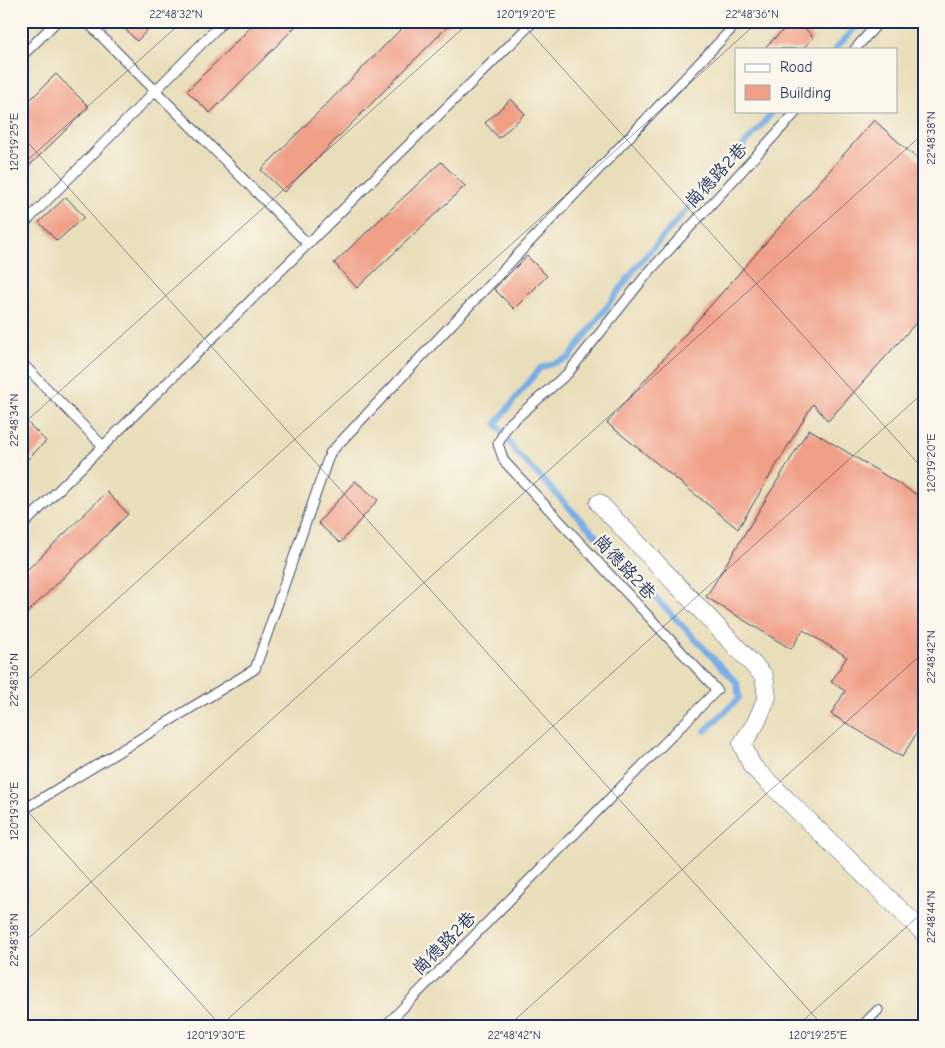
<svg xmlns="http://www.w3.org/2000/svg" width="945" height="1048" font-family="'Comic Neue','LXGW WenKai TC',sans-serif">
	<rect width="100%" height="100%" fill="#fbf7ec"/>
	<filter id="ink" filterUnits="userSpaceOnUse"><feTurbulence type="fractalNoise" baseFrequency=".02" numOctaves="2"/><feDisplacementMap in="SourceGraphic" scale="10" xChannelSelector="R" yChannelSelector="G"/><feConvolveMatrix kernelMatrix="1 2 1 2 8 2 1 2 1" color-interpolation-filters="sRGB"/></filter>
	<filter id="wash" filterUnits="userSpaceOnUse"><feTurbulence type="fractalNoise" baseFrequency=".0096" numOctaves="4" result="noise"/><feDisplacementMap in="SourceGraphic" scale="20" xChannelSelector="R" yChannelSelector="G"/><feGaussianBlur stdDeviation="1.12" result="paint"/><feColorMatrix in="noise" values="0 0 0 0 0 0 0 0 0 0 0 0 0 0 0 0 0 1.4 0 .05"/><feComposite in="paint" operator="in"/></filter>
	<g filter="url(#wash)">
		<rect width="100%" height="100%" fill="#e9deba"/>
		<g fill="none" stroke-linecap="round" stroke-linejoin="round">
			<!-- stream -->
			<g stroke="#78aee6" stroke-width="6">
				<polyline points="835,49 862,21"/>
				<polyline points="705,731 739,698 737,683 515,451 496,423 540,368 569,358 637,266 774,111"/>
			</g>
		</g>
		<g id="blocks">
			<!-- building -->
			<g fill="#f09f87">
				<polygon points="117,21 156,21 137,41"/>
				<polygon points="257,21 301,21 210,113 187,91"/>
				<polygon points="409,21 453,21 284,192 261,170"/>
				<polygon points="793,21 798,21 814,38 802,49 763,49"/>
				<polygon points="56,74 89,107 21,174 21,109"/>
				<polygon points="511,99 525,114 499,138 485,123"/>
				<polygon points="874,120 924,165 924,314 828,421 813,404 738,529 607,423"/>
				<polygon points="441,162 465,186 357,288 334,263"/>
				<polygon points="66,197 84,217 57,241 39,222"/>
				<polygon points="527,256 547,276 514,309 494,289"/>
				<polygon points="24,419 46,441 21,466 21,422"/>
				<polygon points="809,429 924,499 924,721 902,757 831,714 845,691 831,682 847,657 803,630 791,649 706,597"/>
				<polygon points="355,481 378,500 340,543 318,523"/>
				<polygon points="107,492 128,514 25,615 21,612 21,576"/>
			</g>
		</g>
	</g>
	<g filter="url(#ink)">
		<use href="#blocks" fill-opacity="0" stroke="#3a496c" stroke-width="1"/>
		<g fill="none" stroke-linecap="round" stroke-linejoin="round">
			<!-- service casing -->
			<g stroke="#3a496c" stroke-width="11">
				<g id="service">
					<polyline points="86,21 308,244"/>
					<polyline points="855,49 880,21"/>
					<polyline points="21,57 57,21"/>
					<polyline points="21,227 224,21"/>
					<polyline points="21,362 103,446"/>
					<polyline points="21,527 534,21"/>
					<polyline points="21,811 255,669 330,453 739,21"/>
					<polyline points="384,1027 717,690 504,461 498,444 507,426 568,373 647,274 797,111"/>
					<polyline points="861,1027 878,1010"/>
				</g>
			</g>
			<!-- minor casing -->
			<g stroke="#3a496c" stroke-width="19">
				<polyline id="minor" points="599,503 764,676 767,697 756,723 742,744 752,766 924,933"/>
			</g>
			<!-- service -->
			<use href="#service" stroke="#fff" stroke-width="9"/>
			<!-- minor -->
			<use href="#minor" stroke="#fff" stroke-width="18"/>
		</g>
	</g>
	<!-- ticks -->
	<path fill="none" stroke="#1b2f5e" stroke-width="1" stroke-opacity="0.45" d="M 520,21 L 924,470M 21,135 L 824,1027M 21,166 L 183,21M 21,426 L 471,21M 21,686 L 759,21M 21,804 L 222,1027M 21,945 L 924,133M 219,1027 L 924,392M 507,1027 L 924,652M 796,1027 L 924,911"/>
	<g text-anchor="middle" stroke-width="4.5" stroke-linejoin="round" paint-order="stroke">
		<!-- street labels -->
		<g font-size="18" fill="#1b2f5e" stroke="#fbf7ec">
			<text transform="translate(716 175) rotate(-47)" y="6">崗德路2巷</text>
			<text transform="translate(625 567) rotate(47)" y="6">崗德路2巷</text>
			<text transform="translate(444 943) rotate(-45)" y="6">崗德路2巷</text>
		</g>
	</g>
	<!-- margin -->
	<rect width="945" height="1048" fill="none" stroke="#fbf7ec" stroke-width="55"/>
	<!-- legend -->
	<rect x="735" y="48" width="162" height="65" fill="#fbf7ec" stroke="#a1a7b3"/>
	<rect x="745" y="64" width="25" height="8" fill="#ffffff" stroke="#a1a7b3"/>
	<text x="780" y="72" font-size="15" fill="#1b2f5e">Road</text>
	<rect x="745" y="85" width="25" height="15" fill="#f09f87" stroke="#a1a7b3"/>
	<text x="780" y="98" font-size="15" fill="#1b2f5e">Building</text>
	<rect x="28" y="28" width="890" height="992" fill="none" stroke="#1b2f5e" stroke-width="2"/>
	<g font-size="12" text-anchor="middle" fill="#1b2f5e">
		<text x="176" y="18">22°48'32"N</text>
		<text x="526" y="18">120°19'20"E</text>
		<text x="752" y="18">22°48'36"N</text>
		<text transform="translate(931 138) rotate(-90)" y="4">22°48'38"N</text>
		<text transform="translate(14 142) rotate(-90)" y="4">120°19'25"E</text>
		<text transform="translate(14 420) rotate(-90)" y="4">22°48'34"N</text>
		<text transform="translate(931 463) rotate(-90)" y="4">120°19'20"E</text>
		<text transform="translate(931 657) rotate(-90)" y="4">22°48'42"N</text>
		<text transform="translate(14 680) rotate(-90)" y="4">22°48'36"N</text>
		<text transform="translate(14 811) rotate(-90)" y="4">120°19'30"E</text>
		<text transform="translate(931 917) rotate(-90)" y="4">22°48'44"N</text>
		<text transform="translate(14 940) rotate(-90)" y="4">22°48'38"N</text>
		<text x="216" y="1039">120°19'30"E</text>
		<text x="514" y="1039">22°48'42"N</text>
		<text x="818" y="1039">120°19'25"E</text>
	</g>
</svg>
